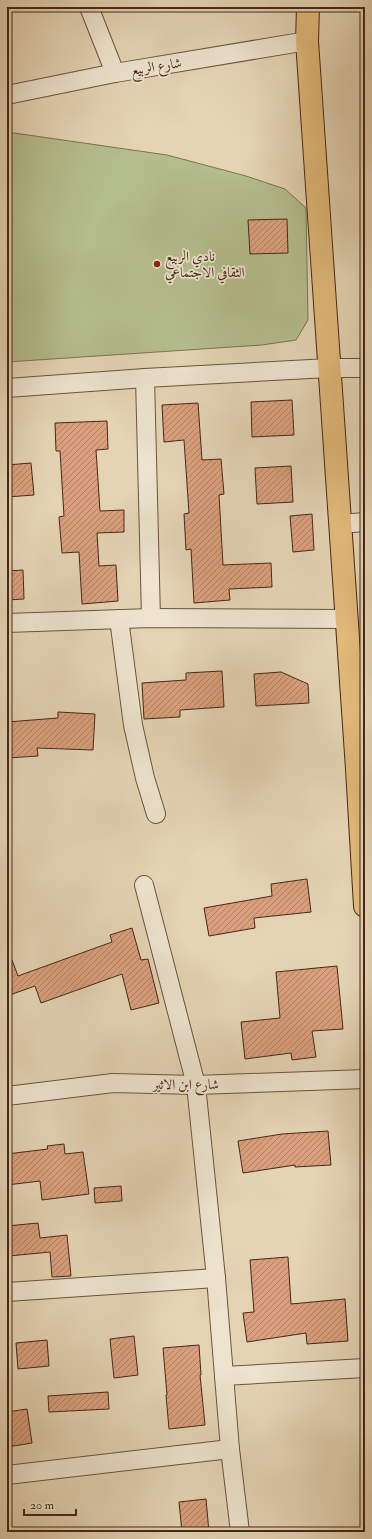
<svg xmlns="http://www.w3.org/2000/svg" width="372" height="1539" font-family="'IM FELL Double Pica',Amiri,serif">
	<defs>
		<pattern id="building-hatch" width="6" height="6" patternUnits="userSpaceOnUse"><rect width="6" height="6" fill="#daa07e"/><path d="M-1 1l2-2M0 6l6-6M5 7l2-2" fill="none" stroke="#b38266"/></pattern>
	</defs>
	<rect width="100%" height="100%" fill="#e4d4b4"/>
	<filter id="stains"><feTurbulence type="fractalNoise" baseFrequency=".005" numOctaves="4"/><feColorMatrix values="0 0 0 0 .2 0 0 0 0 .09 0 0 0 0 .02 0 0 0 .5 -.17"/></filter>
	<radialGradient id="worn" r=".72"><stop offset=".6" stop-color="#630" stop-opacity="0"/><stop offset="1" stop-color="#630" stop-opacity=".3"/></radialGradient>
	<!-- green -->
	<polygon fill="#b4bd8d" stroke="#7e7252" points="7,132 167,155 246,176 285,189 306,208 308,320 296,340 262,345 7,362"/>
	<!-- building -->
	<g fill="url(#building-hatch)" stroke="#472716">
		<polygon points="287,219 288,253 250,254 248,220"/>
		<polygon points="292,400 294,435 252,437 251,402"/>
		<polygon points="198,403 202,460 221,459 224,494 219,495 223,565 271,563 272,587 229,589 230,600 194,603 191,549 186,550 184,514 189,513 184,440 164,442 162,405"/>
		<polygon points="107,421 108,449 96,450 100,511 124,510 124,532 97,533 99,566 116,565 118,601 82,604 79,552 62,553 59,517 64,516 60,451 56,451 55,423"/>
		<polygon points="31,463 34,495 7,497 7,465"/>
		<polygon points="291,466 293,502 257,504 255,468"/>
		<polygon points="312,514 314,550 293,552 290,516"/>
		<polygon points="23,570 24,599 7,600 7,571"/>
		<polygon points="222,671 224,707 180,710 180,717 144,719 142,683 186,680 186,673"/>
		<polygon points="281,672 308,684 309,703 256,706 254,674"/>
		<polygon points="58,712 95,714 93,750 37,748 38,756 7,758 7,722 58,718"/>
		<polygon points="307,879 311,912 254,918 255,928 209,936 204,908 272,896 271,884"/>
		<polygon points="132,928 141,960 148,959 159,1003 131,1010 122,974 41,1003 35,986 7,996 7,952 9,952 18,976 112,942 110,935"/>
		<polygon points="337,966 343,1029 312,1031 316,1057 292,1060 291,1053 245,1059 241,1022 280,1018 276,972"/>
		<polygon points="328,1131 331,1165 295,1167 295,1165 243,1173 238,1141 282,1134"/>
		<polygon points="64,1144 65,1154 83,1152 89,1194 42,1200 40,1181 7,1185 7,1154 48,1149 47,1146"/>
		<polygon points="121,1186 122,1201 95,1203 94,1188"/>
		<polygon points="38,1223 40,1238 67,1235 71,1276 52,1277 50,1252 9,1256 7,1226"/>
		<polygon points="288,1257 291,1304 345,1299 348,1341 307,1344 306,1333 247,1342 243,1313 254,1312 250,1260"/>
		<polygon points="134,1336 138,1375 114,1378 110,1339"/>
		<polygon points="47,1340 49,1366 18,1369 16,1343"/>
		<polygon points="199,1345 201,1375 200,1375 205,1425 169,1429 166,1395 167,1395 163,1348"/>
		<polygon points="108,1392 109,1409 49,1412 48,1396"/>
		<polygon points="27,1409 32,1443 7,1447 7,1412"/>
		<polygon points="206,1499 209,1532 182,1532 179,1502"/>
	</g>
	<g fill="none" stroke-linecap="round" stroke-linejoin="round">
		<!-- street casing -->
		<g stroke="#6e523e" stroke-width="20">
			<g id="street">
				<polyline points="89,7 115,73"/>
				<polyline points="7,95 115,73 307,41"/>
				<polyline points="145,378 151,618"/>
				<polyline points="7,388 145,378 329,368 365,368"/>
				<polyline points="340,524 365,522"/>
				<polyline points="119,619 133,725 145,778 156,814"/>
				<polyline points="7,623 151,618 346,619"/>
				<polyline points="144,885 196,1085 216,1278 230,1449 240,1532"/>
				<polyline points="7,1096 113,1083 196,1085 365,1079"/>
				<polyline points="7,1292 216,1278"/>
				<polyline points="224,1376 365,1368"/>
				<polyline points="7,1475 230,1449"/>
			</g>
		</g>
		<!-- primary casing -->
		<g stroke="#472716" stroke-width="24">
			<polyline id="primary" points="308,7 307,41 357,769 365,906"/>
		</g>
		<!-- street -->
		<use href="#street" stroke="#ede3ce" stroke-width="18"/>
		<!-- primary -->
		<use href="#primary" stroke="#e2ba7a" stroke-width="22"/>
	</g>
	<!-- markers -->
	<circle fill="#8f2418" stroke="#ede3ce" stroke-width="1.5" cx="157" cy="264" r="4"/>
	<g text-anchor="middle" stroke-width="3.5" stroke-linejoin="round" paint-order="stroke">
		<!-- street labels -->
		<g font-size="14" fill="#472716" stroke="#ede3ce">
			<text transform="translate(156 66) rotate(-9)" y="5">شارع الربيع</text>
			<text x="186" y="1089">شارع ابن الاثير</text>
		</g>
		<!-- poi labels -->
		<g font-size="14" fill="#472716" stroke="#ede3ce" text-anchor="start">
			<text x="165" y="261">نادي الربيع<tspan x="165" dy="16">الثقافي الاجتماعي</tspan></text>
		</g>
	</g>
	<!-- margin -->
	<rect width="372" height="1539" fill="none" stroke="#e4d4b4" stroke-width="24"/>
	<rect x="8" y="8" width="356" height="1523" fill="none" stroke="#472716" stroke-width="2"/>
	<rect x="12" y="12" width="348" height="1515" fill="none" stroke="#472716"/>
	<!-- scale -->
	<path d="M24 1509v6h52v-6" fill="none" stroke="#472716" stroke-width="2"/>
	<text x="30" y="1509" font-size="12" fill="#472716" stroke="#ede3ce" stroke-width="3" paint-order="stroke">20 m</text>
	<rect width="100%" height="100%" filter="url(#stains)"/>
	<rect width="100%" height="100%" fill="url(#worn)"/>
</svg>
